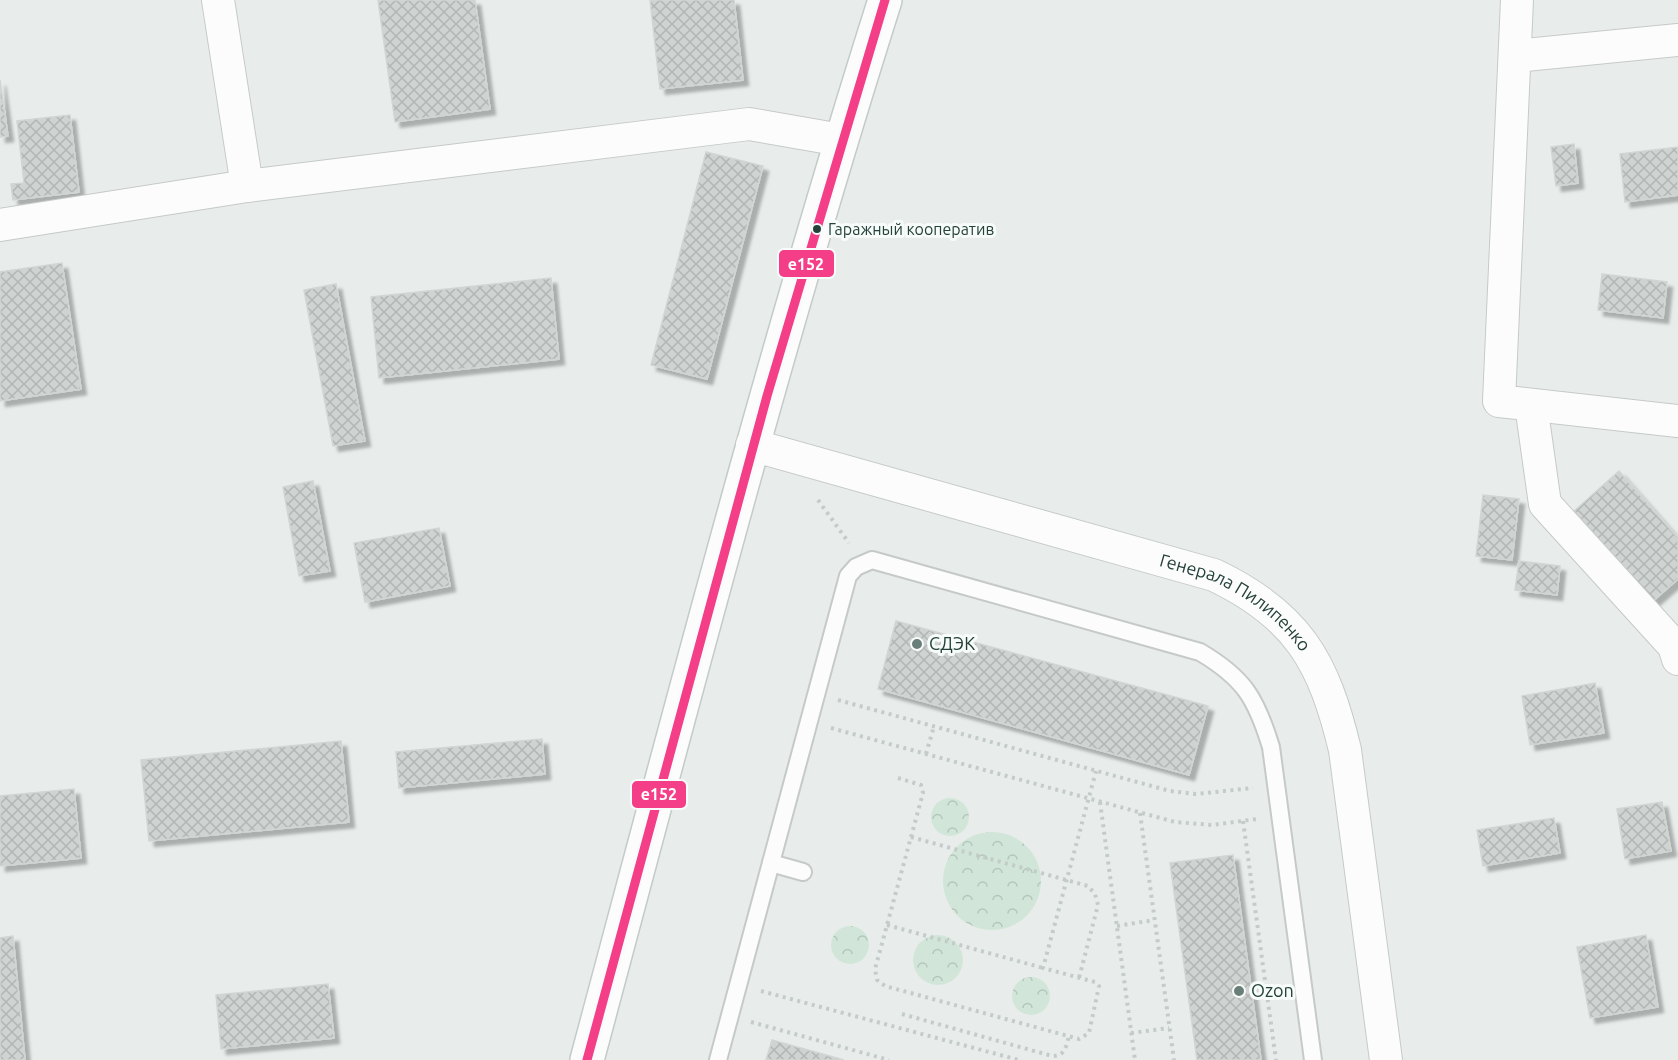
<svg xmlns="http://www.w3.org/2000/svg" width="1678" height="1060" font-family="Ubuntu,sans-serif">
	<defs>
		<pattern id="park-crowns" width="20" height="18" patternUnits="userSpaceOnUse" patternTransform="scale(1.5)"><rect width="20" height="18" fill="#d1e6d8"/><path d="M2 6a3 3 0 1 1 6 0M12 15a3 3 0 1 1 6 0" fill="none" stroke="#b3c6ba"/></pattern>
		<pattern id="building-cross-hatch" width="8" height="8" patternUnits="userSpaceOnUse" patternTransform="scale(1.5)"><rect width="8" height="8" fill="#cfd4d2"/><path d="M0 0l8 8M0 8l8-8" fill="none" stroke="#b2b7b5"/></pattern>
		<filter id="shadow"><feDropShadow dx="5.5" dy="5.5" stdDeviation="1.5" flood-color="#0004"/></filter>
	</defs>
	<rect width="100%" height="100%" fill="#e8edeb"/>
	<!-- park -->
	<g fill="url(#park-crowns)">
		<circle cx="950" cy="817" r="19"/>
		<circle cx="992" cy="881" r="49"/>
		<circle cx="850" cy="945" r="19"/>
		<circle cx="938" cy="960" r="25"/>
		<circle cx="1031" cy="996" r="19"/>
	</g>
	<!-- building -->
	<g fill="url(#building-cross-hatch)" stroke="#d1d6d4" stroke-width="1.5" filter="url(#shadow)">
		<polygon points="378,0 475,0 490,109 395,122"/>
		<polygon points="650,0 734,0 743,80 660,89"/>
		<polygon points="0,80 8,136 0,137"/>
		<polygon points="70,115 79,192 13,200 11,184 24,183 17,121"/>
		<polygon points="1574,144 1578,183 1556,186 1551,147"/>
		<polygon points="1678,147 1678,195 1625,202 1620,154"/>
		<polygon points="706,152 763,166 707,379 651,365"/>
		<polygon points="62,263 81,389 0,401 0,272"/>
		<polygon points="1602,274 1667,282 1663,318 1598,310"/>
		<polygon points="551,278 559,359 379,378 371,297"/>
		<polygon points="336,284 365,441 333,446 304,290"/>
		<polygon points="1619,471 1678,538 1678,579 1653,601 1574,511"/>
		<polygon points="313,481 330,571 299,576 283,487"/>
		<polygon points="1483,495 1519,499 1512,560 1476,556"/>
		<polygon points="439,528 450,586 365,602 354,543"/>
		<polygon points="1519,561 1560,566 1557,595 1515,590"/>
		<polygon points="896,621 1208,706 1189,775 878,689"/>
		<polygon points="1595,683 1604,733 1530,745 1522,696"/>
		<polygon points="542,739 545,774 399,788 396,752"/>
		<polygon points="341,741 349,822 149,841 141,760"/>
		<polygon points="74,789 81,858 0,866 0,796"/>
		<polygon points="1662,802 1671,851 1625,859 1617,809"/>
		<polygon points="1554,818 1560,853 1483,866 1477,830"/>
		<polygon points="1233,855 1261,1060 1197,1060 1170,863"/>
		<polygon points="1646,935 1658,1007 1590,1018 1577,947"/>
		<polygon points="13,936 25,1060 0,1060 0,938"/>
		<polygon points="328,984 334,1038 221,1049 216,995"/>
		<polygon points="772,1040 844,1060 766,1060"/>
	</g>
	<g fill="none" stroke-linecap="round" stroke-linejoin="round">
		<!-- lane casing -->
		<g stroke="#c5cac8" stroke-width="20">
			<g id="lane">
				<polyline points="771,863 803,872"/>
				<path d="M 718,1060 L 848,576 L 856,567 L 872,560 L 1200,652 C 1244,678 1256,698 1271,747 L 1313,1060"/>
			</g>
		</g>
		<!-- street casing -->
		<g stroke="#c5cac8" stroke-width="34">
			<g id="street">
				<polyline points="218,0 247,186"/>
				<polyline points="1517,0 1499,401 1678,421"/>
				<polyline points="1515,56 1678,40"/>
				<polyline points="0,225 247,186 749,124 841,140"/>
				<polyline points="1531,405 1545,504 1674,646 1678,659"/>
				<path id="s1" d="M 752,445 L 1214,575 C 1298,615 1324,662 1345,750 L 1386,1060"/>
			</g>
		</g>
		<!-- secondary casing -->
		<g stroke="#c3cbc8" stroke-width="36">
			<path id="secondary" d="M 587,1060 C 682,705 774,350 885,0"/>
		</g>
		<!-- path -->
		<g stroke="#c3ccca" stroke-width="4" stroke-dasharray="3 4.5" stroke-linecap="butt">
			<polyline points="818,500 849,543"/>
			<polyline points="838,700 1170,791 1196,794 1253,788"/>
			<polyline points="831,728 1175,822 1212,825 1257,819"/>
			<polyline points="926,754 934,726"/>
			<polyline points="898,778 921,785 923,793 875,969 877,980 885,986 1079,1039 1089,1033 1099,986 1095,982 1043,968 1096,771"/>
			<polyline points="1100,802 1135,1060"/>
			<polyline points="1140,813 1174,1060"/>
			<polyline points="1243,821 1276,1060"/>
			<polyline points="911,837 1088,886 1095,894 1098,905 1079,978"/>
			<polyline points="887,925 1043,968"/>
			<polyline points="1117,926 1154,920"/>
			<polyline points="761,991 1019,1060"/>
			<path d="M 902,1014 L 1052,1056 C 1065,1056 1066,1047 1069,1036"/>
			<polyline points="751,1022 889,1060"/>
			<polyline points="1131,1033 1169,1028"/>
		</g>
		<!-- lane -->
		<use href="#lane" stroke="#fcfcfc" stroke-width="16"/>
		<!-- street -->
		<use href="#street" stroke="#fcfcfc" stroke-width="32"/>
		<!-- secondary -->
		<use href="#secondary" stroke="#fcfcfc" stroke-width="33"/>
		<!-- bus-1 casing -->
		<g stroke="#f7fbf9" stroke-width="14">
			<polyline id="bus-1" points="587,1060 767,396 885,0"/>
		</g>
		<!-- bus-1 -->
		<use href="#bus-1" stroke="#f43e88" stroke-width="9"/>
	</g>
	<!-- markers -->
	<circle fill="#24423a" stroke="#f7fbf9" stroke-width="2" cx="817" cy="229" r="5"/>
	<g fill="#697e78" stroke="#f7fbf9" stroke-width="2">
		<circle cx="917" cy="644" r="6"/>
		<circle cx="1239" cy="991" r="6"/>
	</g>
	<g text-anchor="middle" stroke-width="6" stroke-linejoin="round" paint-order="stroke">
		<!-- bus labels -->
		<g font-size="16" fill="#24423a" stroke="#f7fbf9" text-anchor="start">
			<text x="828" y="235">Гаражный кооператив</text>
		</g>
		<!-- street labels -->
		<g font-size="18" fill="#24423a" stroke="#f7fbf9">
			<text dy="6" stroke="none"><textPath href="#s1" startOffset="512">Генерала Пилипенко</textPath></text>
		</g>
		<!-- poi labels -->
		<g font-size="18" fill="#24423a" stroke="#f7fbf9" text-anchor="start">
			<text x="929" y="650">СДЭК</text>
			<text x="1251" y="997">Ozon</text>
		</g>
	</g>
	<g stroke="#f7fbf9" stroke-width="2">
		<rect x="778" y="249" width="57" height="29" rx="6" fill="#f43e88"/>
		<rect x="631" y="780" width="56" height="29" rx="6" fill="#f43e88"/>
	</g>
	<g font-size="16" text-anchor="middle" font-weight="bold" fill="#fff">
		<text x="806" y="270">е152</text>
		<text x="659" y="800">е152</text>
	</g>
</svg>
